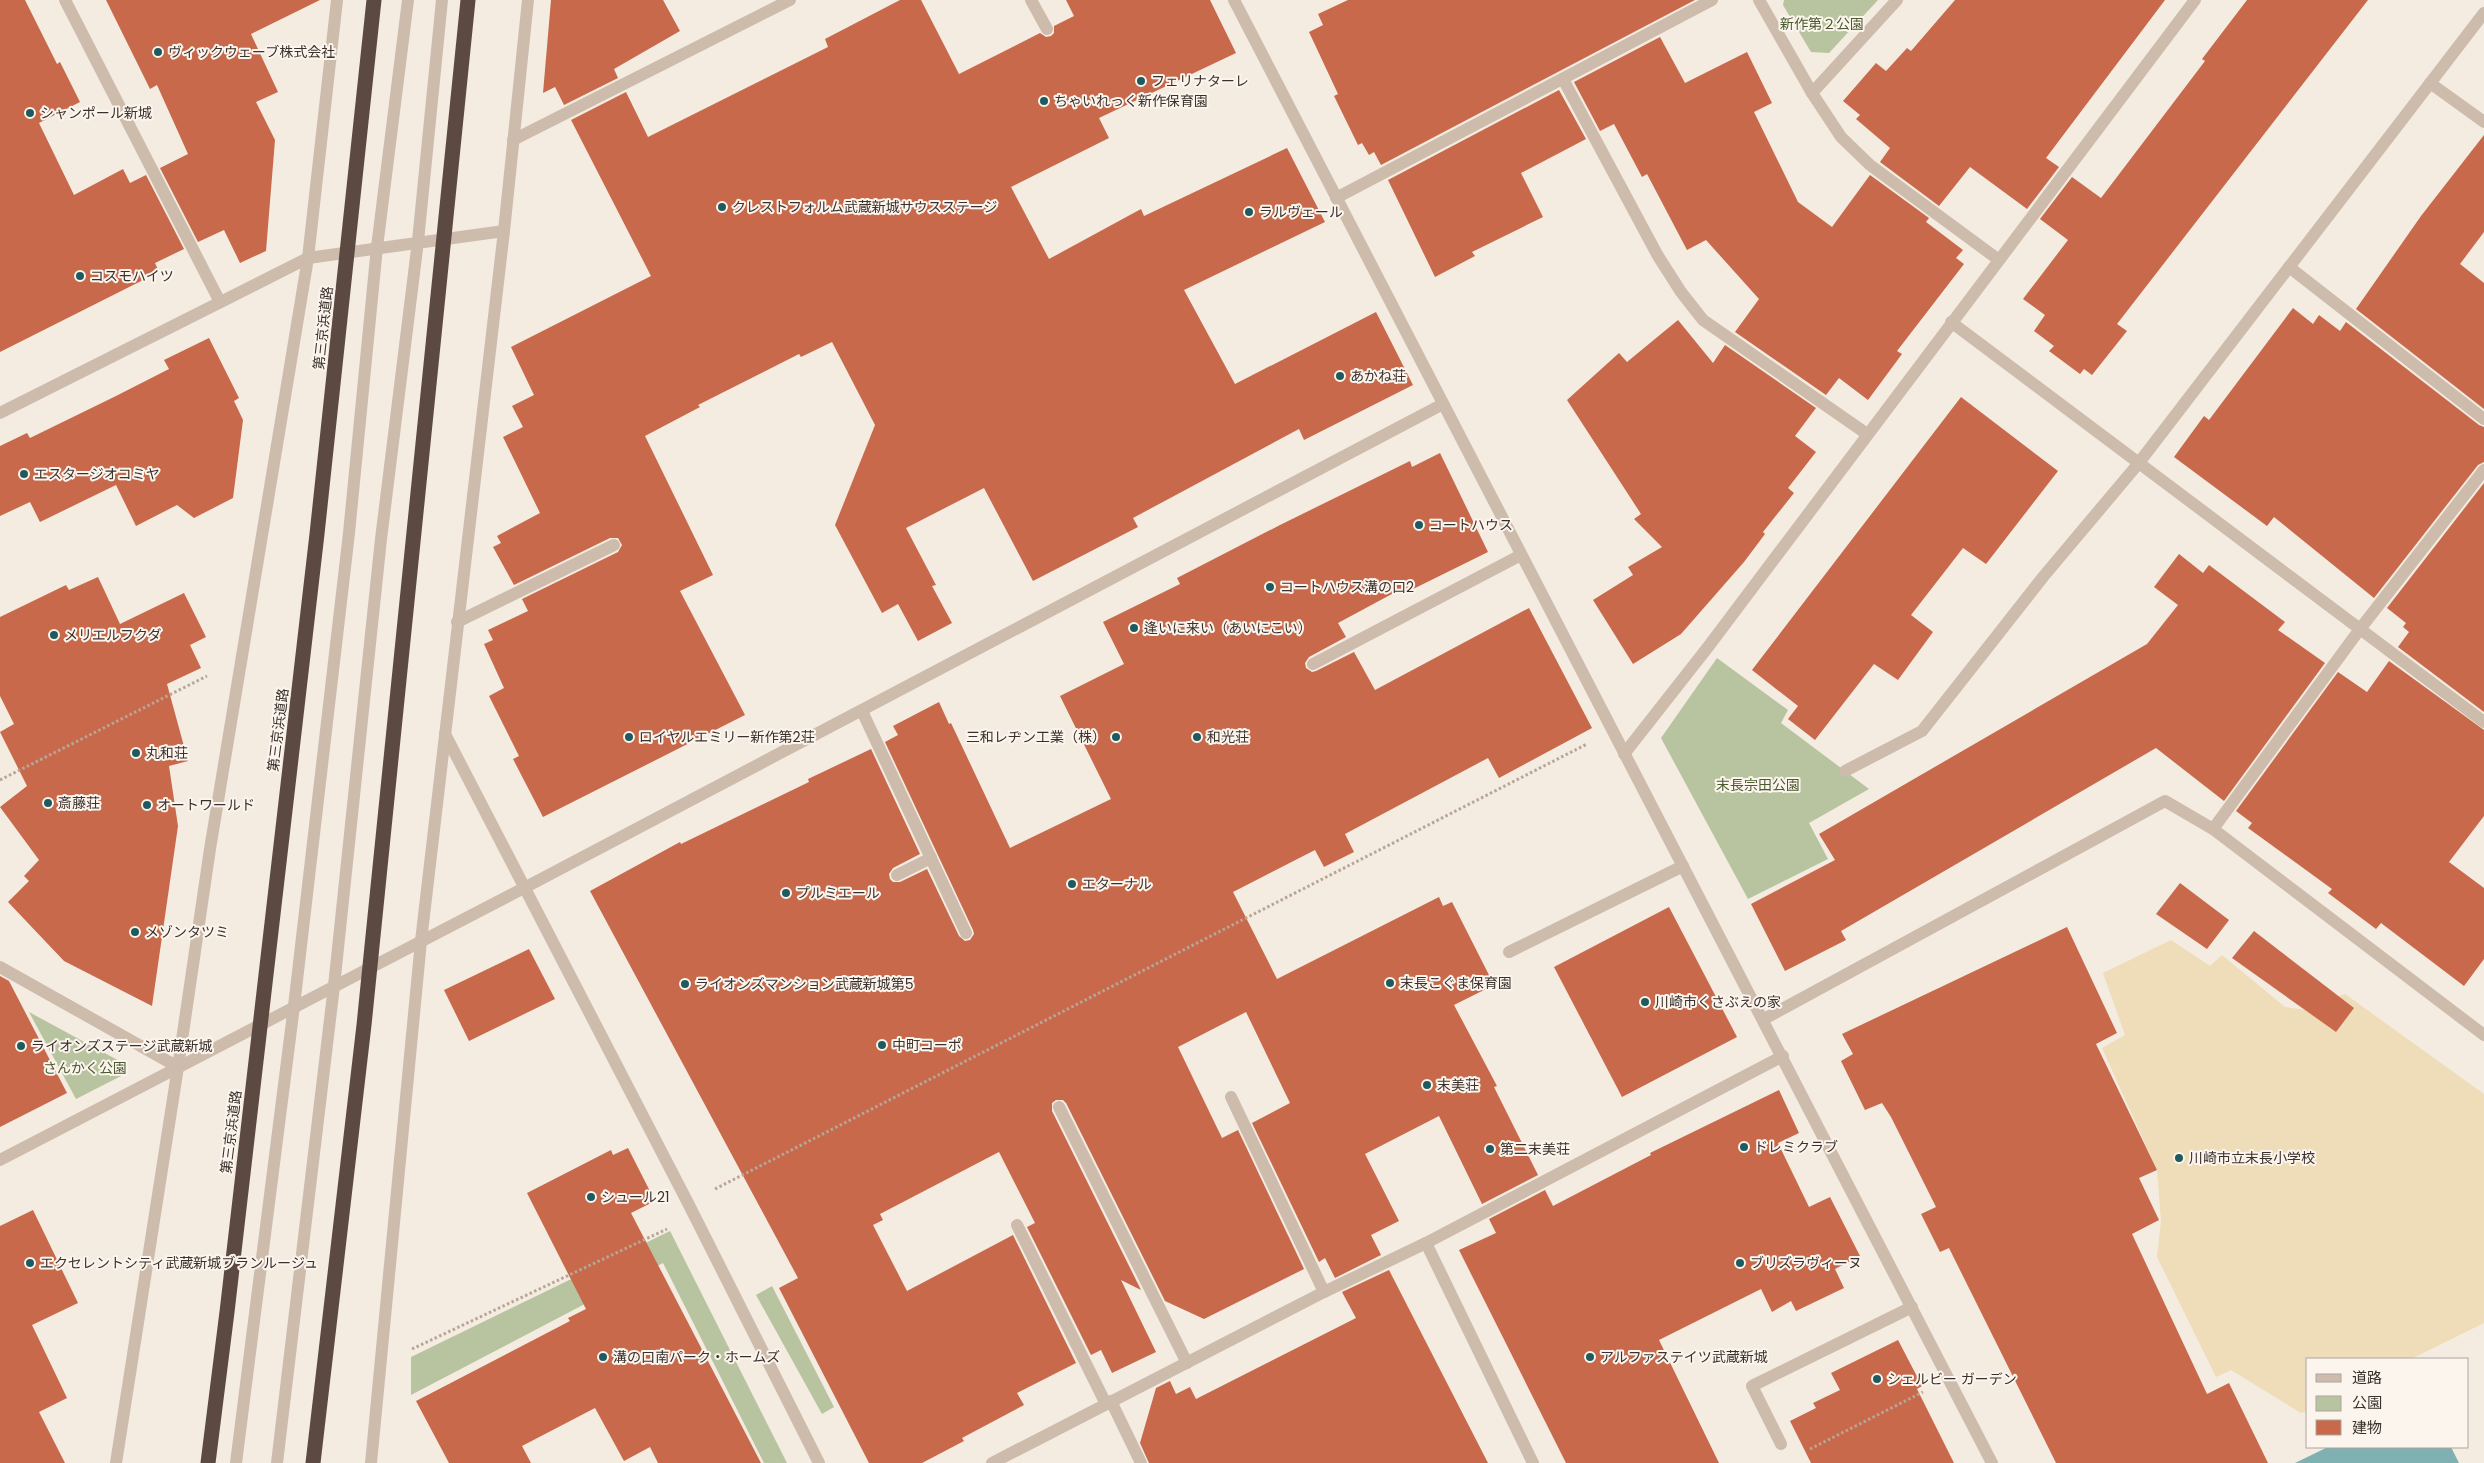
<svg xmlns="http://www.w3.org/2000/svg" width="2484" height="1463" font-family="Poppins,'Noto Sans JP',sans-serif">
	<rect width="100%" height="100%" fill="#f4ebe1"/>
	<!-- green -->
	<g fill="#b8c4a0">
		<polygon points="1784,0 1878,0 1829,53 1811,52 1783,5"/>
		<polygon points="1717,658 1788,710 1781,723 1869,789 1809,823 1828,859 1748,899 1661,738"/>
		<polygon points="29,1012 123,1063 127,1073 76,1099"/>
		<polygon points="670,1231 787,1463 764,1463 663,1263 411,1395 411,1357"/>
		<polygon points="772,1286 834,1407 822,1414 756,1295"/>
	</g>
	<!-- sand -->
	<polygon fill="#efdcb8" points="2171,940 2210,966 2222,955 2285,1007 2306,1010 2345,994 2484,1094 2484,1323 2411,1359 2308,1359 2308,1410 2301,1413 2231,1370 2216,1377 2157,1257 2161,1221 2157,1170 2102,1048 2125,1035 2103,973"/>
	<!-- water -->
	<polygon fill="#7fb0b2" points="2328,1447 2451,1447 2459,1463 2295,1463"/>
	<!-- building -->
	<g fill="#c8694b">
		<polygon points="0,0 25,0 57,64 60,62 80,102 39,123 74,195 123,169 130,183 146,175 184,249 155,263 159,272 0,352"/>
		<polygon points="106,0 320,0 251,34 278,92 256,102 275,140 266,251 240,263 224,230 198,242 160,168 188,154 157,85 150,89"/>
		<polygon points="551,0 663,0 680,31 614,69 618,78 564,105 555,87 543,93"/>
		<polygon points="900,0 921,0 959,74 1040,33 1046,37 1051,36 1054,33 1054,26 1074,16 1066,0 1210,0 1236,53 1099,118 1109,138 1011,187 1049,259 1141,209 1144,216 1287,148 1325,222 1184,290 1235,384 1376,312 1413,385 1304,440 1299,429 1133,518 1138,527 1033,581 984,488 906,528 936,585 932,586 952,623 918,641 898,604 882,613 835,525 875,425 832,342 801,357 799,354 698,405 700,407 645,436 713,575 680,591 745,715 543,817 513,759 519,756 489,696 504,688 484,644 493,640 488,630 528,611 522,599 618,552 622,545 618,538 610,538 514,585 493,547 501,543 497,536 540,513 503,437 523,427 512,406 534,395 511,347 651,276 571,120 626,92 648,137 828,47 825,39"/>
		<polygon points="1348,0 1695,0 1381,165 1374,152 1369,155 1362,143 1358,145 1334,96 1338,94 1309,32 1323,25 1318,14"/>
		<polygon points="1955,0 2165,0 2046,158 2059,167 2027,209 1970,167 1939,206 1880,162 1890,148 1856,119 1860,115 1843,101 1876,63 1886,71 1907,48 1911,51"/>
		<polygon points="2247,0 2368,0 2117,324 2127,331 2092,375 2084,369 2080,374 2049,351 2054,346 2034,331 2045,315 2023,299 2068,240 2040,219 2072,177 2101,198 2205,61 2202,59"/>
		<polygon points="1660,37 1685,83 1747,52 1772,103 1754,112 1798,202 1832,227 1870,175 1929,218 1926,222 1963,250 1956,258 1964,264 1897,351 1902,354 1868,400 1839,378 1826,395 1735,332 1759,299 1706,240 1687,250 1647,174 1642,177 1614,124 1600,131 1574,82"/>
		<polygon points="1559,90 1586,139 1521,173 1543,217 1472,252 1475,256 1435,277 1388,180"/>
		<polygon points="2484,135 2484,232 2460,264 2484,283 2484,409 2356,309 2421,216"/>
		<polygon points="2293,308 2313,324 2319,315 2340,331 2346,322 2479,425 2484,427 2484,462 2478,465 2374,598 2274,517 2267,526 2174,457 2204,416 2209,420"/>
		<polygon points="1678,320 1713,363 1725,345 1816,408 1795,436 1816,452 1788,488 1794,493 1763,532 1765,534 1744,562 1681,634 1633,664 1593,600 1633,575 1628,567 1662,547 1634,519 1641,514 1567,400 1619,353 1627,362"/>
		<polygon points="209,338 239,398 234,401 243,420 233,498 194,518 177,505 136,526 116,485 40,522 30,502 0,516 0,446 27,433 30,438 116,396 169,369 164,360"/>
		<polygon points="1961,397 2058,471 1986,564 1963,548 1911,615 1933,632 1898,680 1874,664 1815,740 1788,719 1798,706 1752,670"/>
		<polygon points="1440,453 1488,552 1405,593 1403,588 1338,623 1346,637 1309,657 1305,663 1306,668 1312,672 1316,671 1354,652 1375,690 1529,608 1592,728 1499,778 1488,758 1345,834 1354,852 1324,867 1315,850 1233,892 1277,979 1439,897 1443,906 1452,902 1490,977 1482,981 1486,989 1454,1005 1497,1086 1494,1087 1538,1175 1482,1204 1439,1116 1365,1154 1399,1221 1371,1235 1381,1255 1335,1278 1325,1258 1319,1262 1252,1123 1290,1103 1246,1012 1178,1047 1222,1138 1238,1130 1304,1269 1204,1319 1165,1301 1066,1103 1063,1100 1056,1100 1052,1103 1052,1111 1141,1290 1121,1280 1156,1352 1112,1373 1101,1350 1091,1355 1027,1227 1035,1223 999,1152 880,1214 883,1220 873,1225 907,1291 1013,1235 1076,1363 1017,1393 1024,1405 962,1438 964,1441 922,1463 869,1463 779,1288 798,1278 590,891 680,842 681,844 809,782 808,779 871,749 920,854 893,868 889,874 890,879 893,882 900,882 927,869 959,936 965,941 970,940 974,934 973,930 885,742 898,735 893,726 939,702 949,724 951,723 1010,848 1111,799 1060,696 1124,664 1103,622 1180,584 1177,578 1280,525 1410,461 1412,467"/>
		<polygon points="2484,483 2484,712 2398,647 2409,632 2403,627 2406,623 2387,608"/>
		<polygon points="2179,554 2203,573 2209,565 2285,622 2278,630 2325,663 2224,801 2156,748 1841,931 1846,940 1785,971 1751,904 1835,860 1819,834 2147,644 2178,605 2154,587"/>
		<polygon points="98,577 120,624 184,593 206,637 190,645 201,668 167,684 188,761 169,766 178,826 152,1006 64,961 8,902 29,881 24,876 39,860 0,807 27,786 0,732 14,724 0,696 0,617 66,585 69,590"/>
		<polygon points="2389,661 2484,730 2484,816 2449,862 2484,888 2484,959 2464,986 2381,923 2376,929 2328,893 2332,889 2248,828 2252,823 2236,811 2338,672 2367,692"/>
		<polygon points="2180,883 2229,920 2207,949 2156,914"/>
		<polygon points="1669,907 1737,1037 1622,1097 1554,967"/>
		<polygon points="2067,927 2117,1033 2096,1044 2157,1170 2139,1178 2159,1220 2132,1234 2207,1394 2229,1383 2268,1463 2056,1463 1949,1248 1940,1252 1921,1214 1936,1207 1891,1117 1882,1103 1865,1110 1841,1061 1853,1054 1842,1034"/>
		<polygon points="2254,931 2354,1008 2336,1032 2232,958"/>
		<polygon points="529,949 555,999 469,1041 444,990"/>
		<polygon points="0,976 9,981 67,1093 0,1127"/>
		<polygon points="1779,1090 1799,1133 1778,1143 1809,1207 1830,1197 1860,1256 1835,1269 1844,1288 1796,1311 1791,1301 1772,1312 1761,1289 1659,1340 1719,1463 1566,1463 1459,1250 1496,1233 1489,1219 1545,1190 1553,1206 1651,1155 1650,1153"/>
		<polygon points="628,1148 655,1201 631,1213 761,1463 658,1463 650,1447 624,1461 595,1408 522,1446 531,1463 449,1463 416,1401 570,1321 568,1318 586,1309 527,1193 611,1150 613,1155"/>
		<polygon points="33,1210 78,1303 32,1325 67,1398 39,1412 65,1463 0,1463 0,1226"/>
		<polygon points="1389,1270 1488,1463 1149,1463 1140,1443 1156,1388 1170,1381 1176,1394 1190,1387 1196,1399 1356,1318 1342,1292"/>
		<polygon points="1898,1340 1922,1386 1917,1389 1954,1463 1811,1463 1790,1421 1816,1408 1813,1403 1840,1390 1831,1373"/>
	</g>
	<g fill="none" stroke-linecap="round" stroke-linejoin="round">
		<!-- path -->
		<g stroke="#b9a596" stroke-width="3" stroke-dasharray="2.5 2.5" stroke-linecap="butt">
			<polyline points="0,780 207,676"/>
			<polyline points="715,1189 1587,744"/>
			<polyline points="412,1349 667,1229"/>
			<polyline points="1810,1449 1923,1392"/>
		</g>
		<!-- minor -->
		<g stroke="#cdbbac" stroke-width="12">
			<polyline points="65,0 220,302"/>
			<polyline points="1031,0 1047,29"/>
			<path d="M 1234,0 C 1486,488 1741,974 1992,1463"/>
			<polyline points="1759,0 1812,93 1841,137 1870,165 1999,260"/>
			<polyline points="1563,79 1658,256 1681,292 1703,320 1867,434"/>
			<polyline points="2430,83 2484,122"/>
			<polyline points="1812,93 1897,0"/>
			<polyline points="513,140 790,0"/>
			<polyline points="1336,198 1712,0"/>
			<polyline points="2289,267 2484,419"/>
			<polyline points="1951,322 2484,722"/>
			<polyline points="0,413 308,258 504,231"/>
			<polyline points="457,622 614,545"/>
			<polyline points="1313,664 1521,555"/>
			<polyline points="862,711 966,933"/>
			<polyline points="445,734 688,1203 819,1463"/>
			<polyline points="1624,754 1708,647 2195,0"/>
			<polyline points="1845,771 1922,731 2043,577 2138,464 2484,13"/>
			<polyline points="2213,829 2360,629 2484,470"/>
			<polyline points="897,875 931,858"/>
			<polyline points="1509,952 1683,866"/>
			<polyline points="0,967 178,1067"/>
			<polyline points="1764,1019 2165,801 2213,829 2484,1035"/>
			<polyline points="1231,1097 1324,1292"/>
			<polyline points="1059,1107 1187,1363"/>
			<polyline points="0,1160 524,888 1443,404"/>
			<polyline points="1017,1225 1106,1404"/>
			<polyline points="1426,1243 1533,1463"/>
			<polyline points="1111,1401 1141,1463"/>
			<polyline points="1781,1444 1752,1386 1912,1307"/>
			<polyline points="116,1463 178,1067 210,849 308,258 337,0"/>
			<polyline points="236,1463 294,1006 349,533 377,247 408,0"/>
			<polyline points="277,1463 334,986 381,539 418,241 442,0"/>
			<polyline points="371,1463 421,941 504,231 528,0"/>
			<polyline points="992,1463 1324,1292 1426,1243 1783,1056"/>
		</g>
		<!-- highway-bridge -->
		<g stroke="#5c4a42" stroke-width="15">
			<polyline points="208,1463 227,1312 317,534 374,0"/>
			<polyline points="313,1463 364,1025 468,0"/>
		</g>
	</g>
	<!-- markers -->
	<g fill="#1f5a5e" stroke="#fbf5ee" stroke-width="2">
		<circle cx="158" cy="52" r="5"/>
		<circle cx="1141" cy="81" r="5"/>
		<circle cx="1044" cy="101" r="5"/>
		<circle cx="30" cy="113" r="5"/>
		<circle cx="722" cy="207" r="5"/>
		<circle cx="1249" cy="212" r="5"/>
		<circle cx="80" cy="276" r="5"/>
		<circle cx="1340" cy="376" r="5"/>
		<circle cx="24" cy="474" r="5"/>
		<circle cx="1419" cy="525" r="5"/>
		<circle cx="1270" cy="587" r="5"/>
		<circle cx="1134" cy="628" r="5"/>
		<circle cx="54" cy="635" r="5"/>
		<circle cx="629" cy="737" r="5"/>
		<circle cx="1116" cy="737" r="5"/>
		<circle cx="1197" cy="737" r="5"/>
		<circle cx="136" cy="753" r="5"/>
		<circle cx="48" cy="803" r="5"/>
		<circle cx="147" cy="805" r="5"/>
		<circle cx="1072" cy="884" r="5"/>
		<circle cx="786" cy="893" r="5"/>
		<circle cx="135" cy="932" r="5"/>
		<circle cx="1390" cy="983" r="5"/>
		<circle cx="685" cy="984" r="5"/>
		<circle cx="1645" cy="1002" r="5"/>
		<circle cx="882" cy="1045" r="5"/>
		<circle cx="21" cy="1046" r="5"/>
		<circle cx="1427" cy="1085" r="5"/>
		<circle cx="1744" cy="1147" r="5"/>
		<circle cx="1490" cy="1149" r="5"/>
		<circle cx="2179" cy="1158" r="5"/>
		<circle cx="591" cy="1197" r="5"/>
		<circle cx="30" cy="1263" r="5"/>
		<circle cx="1740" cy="1263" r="5"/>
		<circle cx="603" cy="1357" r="5"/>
		<circle cx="1590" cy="1357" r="5"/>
		<circle cx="1877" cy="1379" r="5"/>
	</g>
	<g text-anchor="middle" stroke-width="4" stroke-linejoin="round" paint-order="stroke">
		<!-- park labels -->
		<g font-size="14" fill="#4a5a2e" stroke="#fbf5ee">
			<text x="1822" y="29">新作第２公園</text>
			<text x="1758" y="790">末長宗田公園</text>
			<text x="85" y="1073">さんかく公園</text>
		</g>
		<!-- poi labels -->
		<g font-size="14" fill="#3b302b" stroke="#fbf5ee" text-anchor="start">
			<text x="168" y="57">ヴィックウェーブ株式会社</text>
			<text x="1151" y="86">フェリナターレ</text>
			<text x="1054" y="106">ちゃいれっく新作保育園</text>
			<text x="40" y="118">シャンポール新城</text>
			<text x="732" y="212">クレストフォルム武蔵新城サウスステージ</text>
			<text x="1259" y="217">ラルヴェール</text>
			<text x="90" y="281">コスモハイツ</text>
			<text x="1350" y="381">あかね荘</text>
			<text x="34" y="479">エスタージオコミヤ</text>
			<text x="1429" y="530">コートハウス</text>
			<text x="1280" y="592">コートハウス溝の口2</text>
			<text x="1144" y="633">逢いに来い（あいにこい）</text>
			<text x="64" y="640">メリエルフクダ</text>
			<text x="639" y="742">ロイヤルエミリー新作第2荘</text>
			<text x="1106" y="742" text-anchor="end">三和レヂン工業（株）</text>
			<text x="1207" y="742">和光荘</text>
			<text x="146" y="758">丸和荘</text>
			<text x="58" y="808">斎藤荘</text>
			<text x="157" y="810">オートワールド</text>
			<text x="1082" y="889">エターナル</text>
			<text x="796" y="898">プルミエール</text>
			<text x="145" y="937">メゾンタツミ</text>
			<text x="1400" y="988">末長こぐま保育園</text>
			<text x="695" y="989">ライオンズマンション武蔵新城第5</text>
			<text x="1655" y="1007">川崎市くさぶえの家</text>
			<text x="892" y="1050">中町コーポ</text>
			<text x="31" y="1051">ライオンズステージ武蔵新城</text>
			<text x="1437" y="1090">末美荘</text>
			<text x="1754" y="1152">ドレミクラブ</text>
			<text x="1500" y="1154">第二末美荘</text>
			<text x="2189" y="1163">川崎市立末長小学校</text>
			<text x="601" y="1202">シュール21</text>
			<text x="40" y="1268">エクセレントシティ武蔵新城ブランルージュ</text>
			<text x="1750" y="1268">ブリズラヴィーヌ</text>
			<text x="613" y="1362">溝の口南パーク・ホームズ</text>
			<text x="1600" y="1362">アルファステイツ武蔵新城</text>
			<text x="1887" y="1384">シェルビー ガーデン</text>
		</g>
		<!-- street labels -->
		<g font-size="14" fill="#3b302b" stroke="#fbf5ee">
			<text transform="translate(323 328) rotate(-84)" y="5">第三京浜道路</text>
			<text transform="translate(278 730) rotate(-83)" y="5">第三京浜道路</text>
			<text transform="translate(231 1132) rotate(-83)" y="5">第三京浜道路</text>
		</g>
	</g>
	<!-- legend -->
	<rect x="2306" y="1358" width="162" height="90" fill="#fbf5ee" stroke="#aea6a0"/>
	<rect x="2316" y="1374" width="25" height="8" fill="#cdbbac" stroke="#aea6a0"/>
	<text x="2352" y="1383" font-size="15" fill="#3b302b">道路</text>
	<rect x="2316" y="1396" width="25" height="15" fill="#b8c4a0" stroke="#aea6a0"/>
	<text x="2352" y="1408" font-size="15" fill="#3b302b">公園</text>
	<rect x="2316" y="1420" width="25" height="15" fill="#c8694b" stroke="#aea6a0"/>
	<text x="2352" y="1433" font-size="15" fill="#3b302b">建物</text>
</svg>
